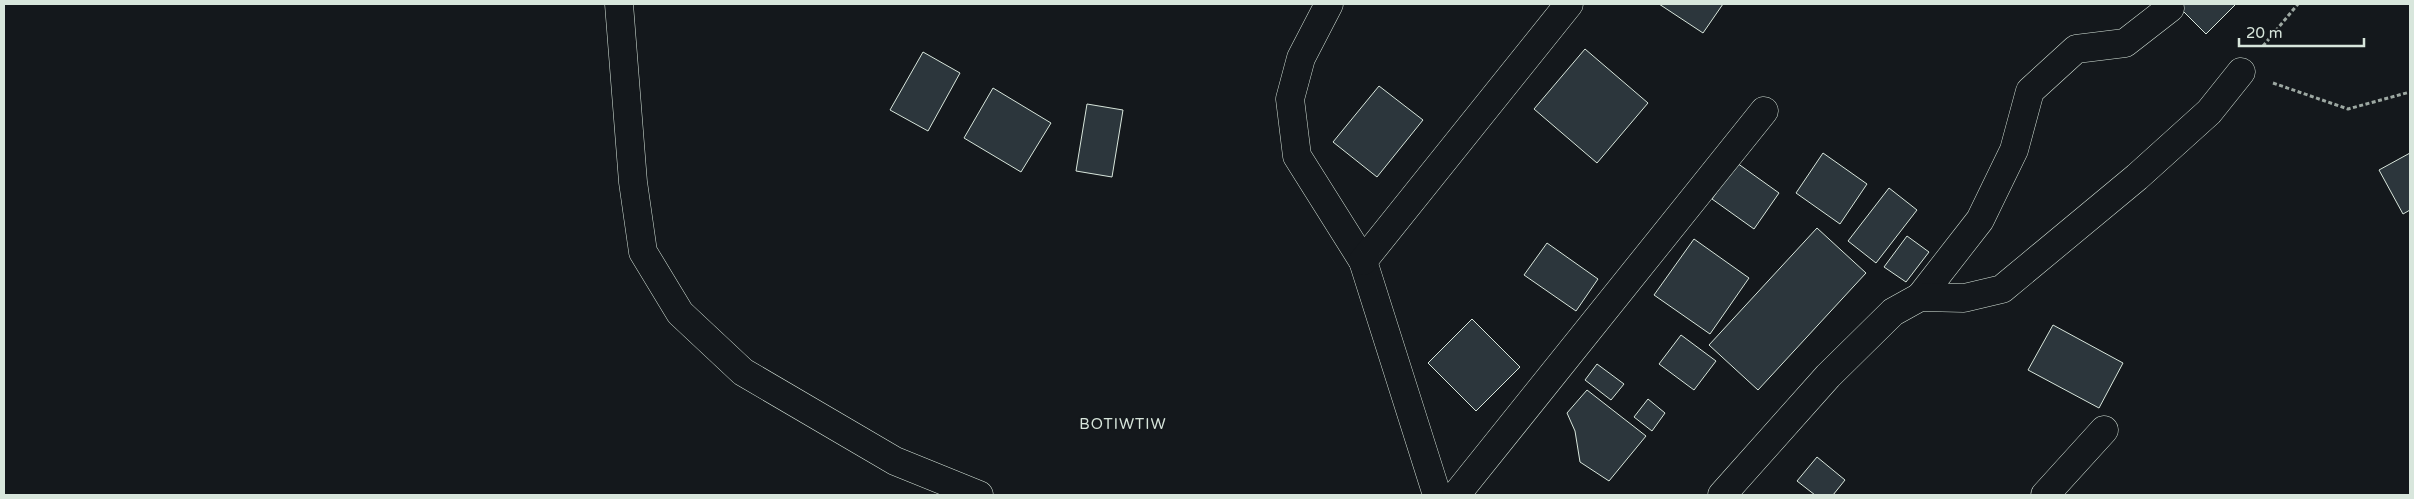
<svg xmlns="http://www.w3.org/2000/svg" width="2414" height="499" font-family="'Varela Round',sans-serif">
	<rect width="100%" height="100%" fill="#14181c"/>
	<!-- building -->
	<g fill="#2c363c" stroke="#d8e6dc">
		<polygon points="1659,4 1723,4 1703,33"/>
		<polygon points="2176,4 2236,4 2206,34"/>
		<polygon points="1585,49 1648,103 1597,163 1534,109"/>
		<polygon points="923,52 960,73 928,131 890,110"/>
		<polygon points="1379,86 1423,120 1377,177 1333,142"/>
		<polygon points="993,88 1051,123 1021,172 964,138"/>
		<polygon points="1087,104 1123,110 1112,177 1076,171"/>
		<polygon points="1823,153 1867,184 1840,224 1796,193"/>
		<polygon points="2410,153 2410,210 2403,214 2379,170"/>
		<polygon points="1737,163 1779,193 1754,229 1712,199"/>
		<polygon points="1889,188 1917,210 1876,263 1848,241"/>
		<polygon points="1817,228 1866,273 1758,390 1709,345"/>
		<polygon points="1907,236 1929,252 1906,282 1884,267"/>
		<polygon points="1694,239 1749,278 1710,334 1654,295"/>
		<polygon points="1547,243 1598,279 1576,311 1524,275"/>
		<polygon points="1472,319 1520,367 1476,411 1428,363"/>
		<polygon points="2053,325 2123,363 2099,408 2028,370"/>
		<polygon points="1681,335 1716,361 1694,390 1659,364"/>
		<polygon points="1597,364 1624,384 1611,400 1585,380"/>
		<polygon points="1587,390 1646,436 1609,481 1580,462 1575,431 1567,413"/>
		<polygon points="1648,399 1665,413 1652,431 1634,417"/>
		<polygon points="1817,457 1845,480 1833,495 1815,495 1797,481"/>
	</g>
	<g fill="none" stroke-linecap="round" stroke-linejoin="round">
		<!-- minor casing -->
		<g stroke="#d8e6dc" stroke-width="29">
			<g id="minor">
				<polyline points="619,4 633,182 643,252 680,313 743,372 895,461 979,495"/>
				<polyline points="1329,4 1301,58 1290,99 1297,156 1363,261 1437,495"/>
				<polyline points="1363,261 1569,4"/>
				<polyline points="1920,297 1980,220 2014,150 2030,91 2076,49 2125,43 2170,8"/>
				<polyline points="1456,495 1764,111"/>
				<polyline points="1722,495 1828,376 1893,312 1920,297 1964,298 2002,289 2137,177 2209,112 2241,72"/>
				<polyline points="2045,495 2104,430"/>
			</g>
		</g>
		<!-- path -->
		<g stroke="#9da8a2" stroke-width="3" stroke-dasharray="4 2.5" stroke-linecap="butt">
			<polyline points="2263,46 2298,4"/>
			<polyline points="2273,83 2348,109 2410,92"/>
		</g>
		<!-- minor -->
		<use href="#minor" stroke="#14181c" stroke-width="28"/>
	</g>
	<g text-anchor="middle" stroke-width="4" stroke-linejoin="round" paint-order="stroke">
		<!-- neighbourhood labels -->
		<g font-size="15" letter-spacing="1" fill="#d8e6dc" stroke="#14181c">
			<text x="1123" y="429">BOTIWTIW</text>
		</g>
	</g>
	<!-- border -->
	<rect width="2414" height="499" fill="none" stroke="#d8e6dc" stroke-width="10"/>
	<!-- scale -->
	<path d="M2239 38v8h125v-8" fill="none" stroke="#d8e6dc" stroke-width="2.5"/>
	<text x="2246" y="38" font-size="15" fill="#d8e6dc" stroke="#14181c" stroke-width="4" paint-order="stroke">20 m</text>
</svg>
